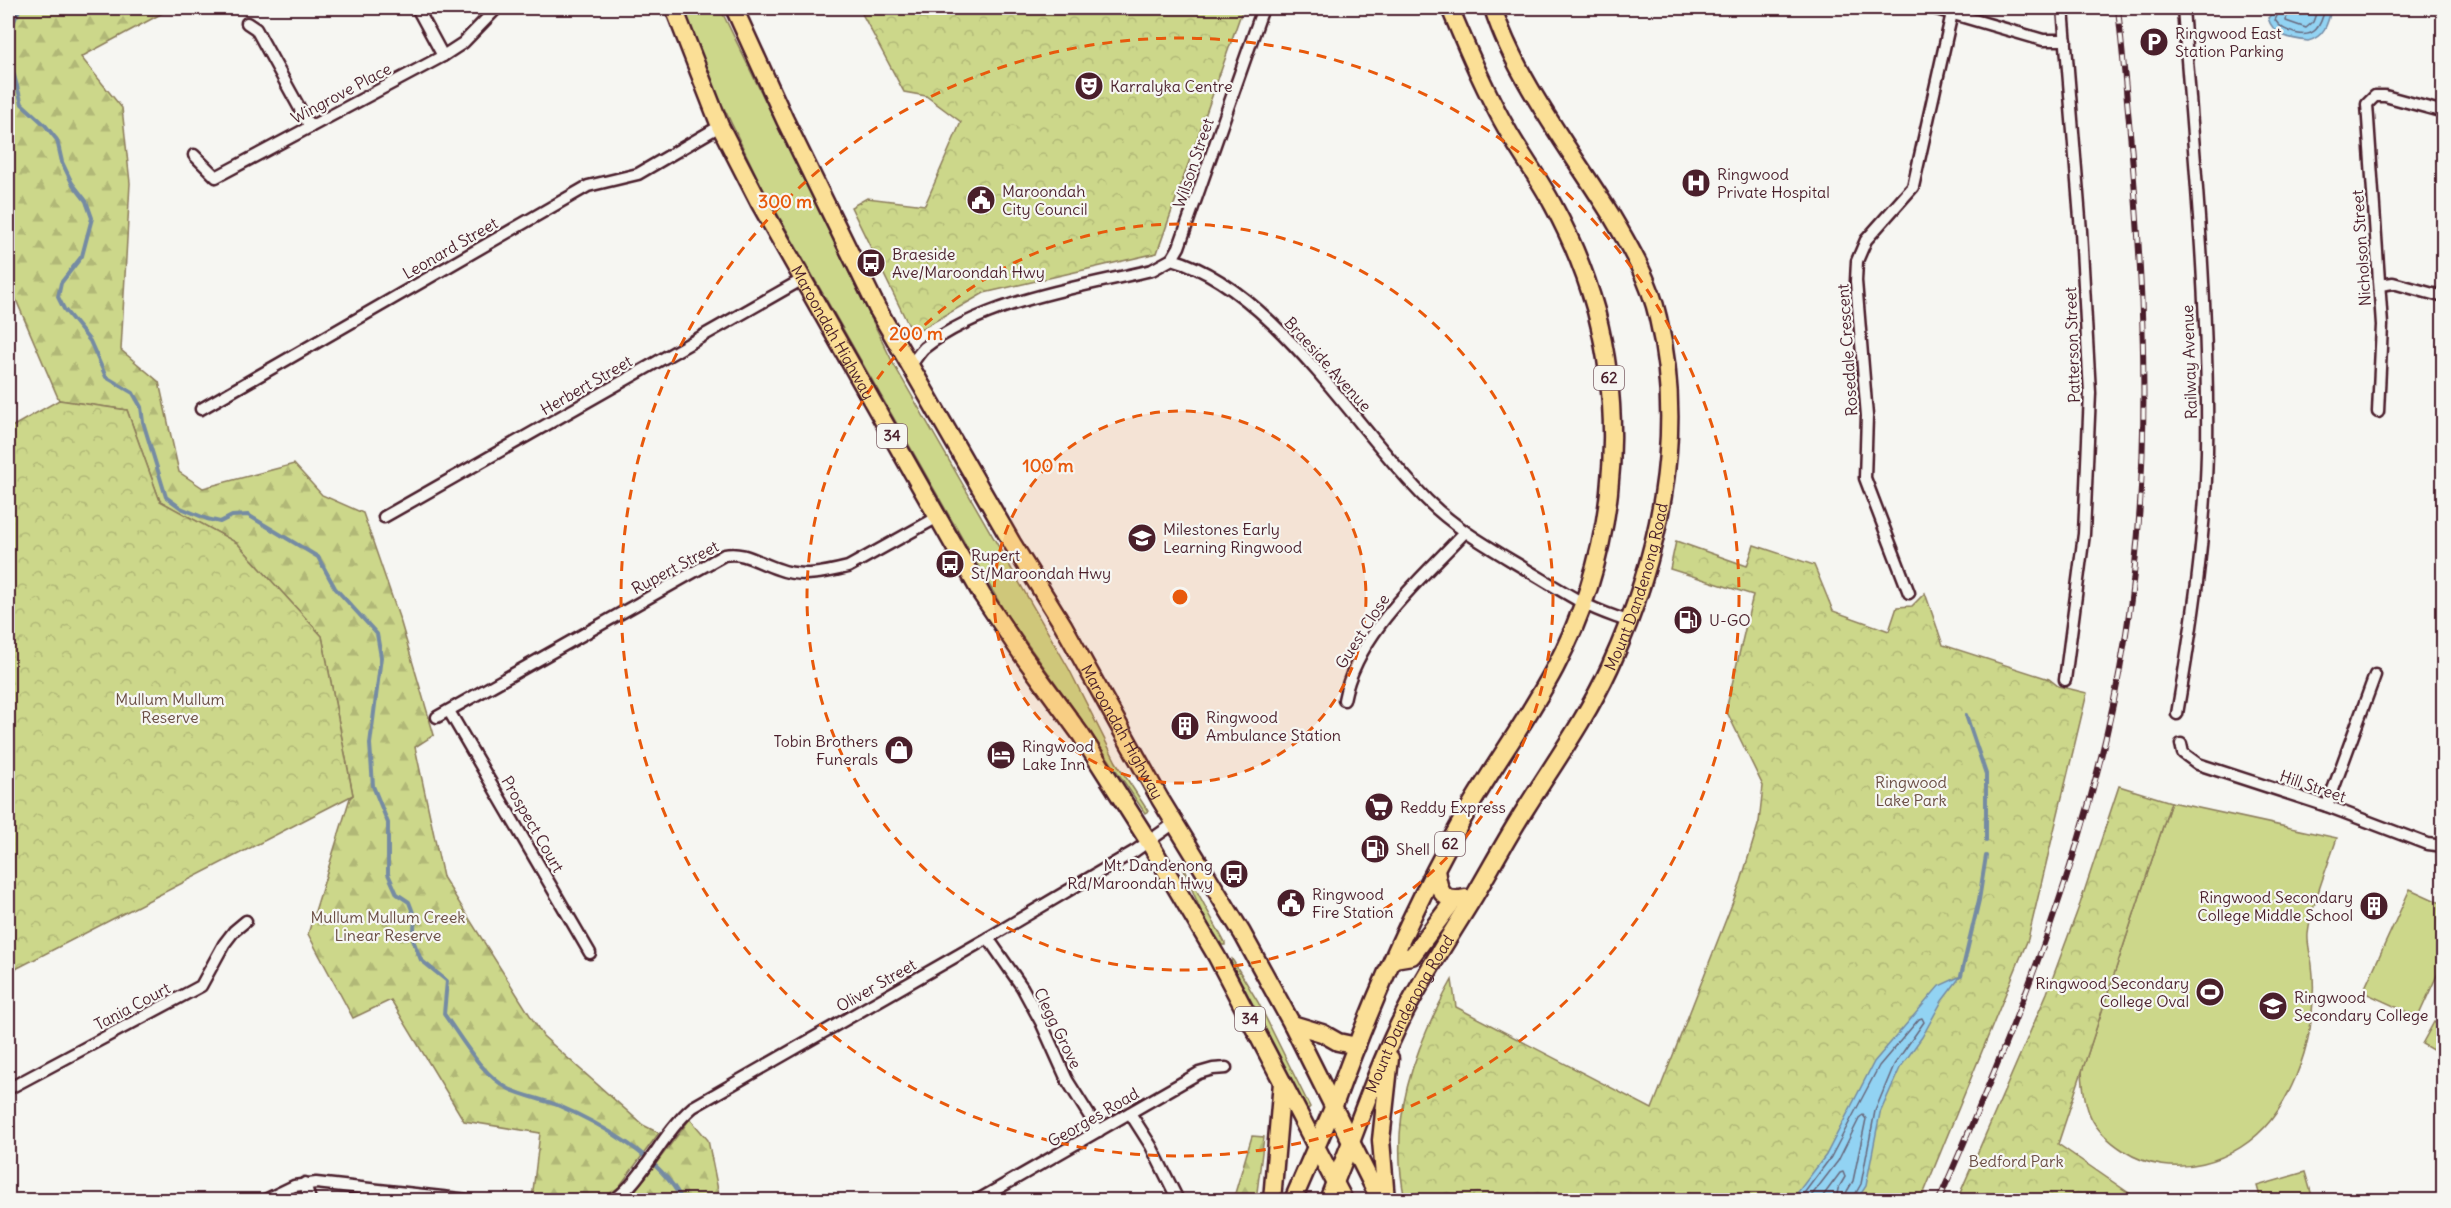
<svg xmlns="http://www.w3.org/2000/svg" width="2451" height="1208" font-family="Delius,sans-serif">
	<defs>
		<pattern id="forest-firs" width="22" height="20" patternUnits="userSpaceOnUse" patternTransform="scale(1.5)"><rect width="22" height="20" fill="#ccd78a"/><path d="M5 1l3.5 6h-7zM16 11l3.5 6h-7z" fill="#b1b877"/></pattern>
		<pattern id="park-crowns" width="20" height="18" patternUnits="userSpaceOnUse" patternTransform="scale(1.5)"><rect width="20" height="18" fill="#ccd78a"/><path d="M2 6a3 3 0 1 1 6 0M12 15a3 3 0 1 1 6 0" fill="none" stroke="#b1b877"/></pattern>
	</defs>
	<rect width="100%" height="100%" fill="#f6f6f2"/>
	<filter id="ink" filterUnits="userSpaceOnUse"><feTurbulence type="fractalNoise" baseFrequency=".0167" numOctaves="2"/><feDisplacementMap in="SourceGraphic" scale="12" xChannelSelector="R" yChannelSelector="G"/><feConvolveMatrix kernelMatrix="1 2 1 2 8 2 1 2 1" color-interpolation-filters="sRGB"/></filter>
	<g filter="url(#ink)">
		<!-- grass -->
		<g fill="#ccd78a" stroke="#8b7b5a" stroke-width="1.5">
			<polygon points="682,8 720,8 893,363 1069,669 1116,762 1148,811 1145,813 1087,727 1006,614 963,540 760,183 712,83"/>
			<path d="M 2171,802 L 2337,838 C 2328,865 2311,907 2308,934 C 2307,945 2311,955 2312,965 C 2315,986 2313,1008 2310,1029 C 2304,1060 2291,1095 2271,1120 C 2237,1163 2172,1182 2124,1151 C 2090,1129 2084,1110 2082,1071 Z"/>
			<polygon points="1179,858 1225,943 1225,945 1222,945 1203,916"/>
			<polygon points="2410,889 2443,904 2443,962 2418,1017 2363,992"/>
			<polygon points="1232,959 1258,1002 1310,1107 1307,1110 1231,962"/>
			<polygon points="2434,1022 2443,1027 2443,1056 2422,1044"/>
			<polygon points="2305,1172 2313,1199 2261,1200 2257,1186"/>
		</g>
		<!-- forest -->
		<g fill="url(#forest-firs)" stroke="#8b7b5a" stroke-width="1.5">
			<polygon points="8,8 172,8 81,57 122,108 130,183 121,350 159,382 179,472 203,488 294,464 322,495 363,513 401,623 434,735 415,747 443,877 543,1036 643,1125 659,1133 619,1187 600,1200 532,1199 540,1133 464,1121 391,1000 353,1018 308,934 350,798 353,795 322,636 237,543 160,501 127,410 59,400 8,281"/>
			<polygon points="690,1119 708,1140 720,1200 628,1200"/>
			<polygon points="1252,1136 1264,1137 1256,1200 1233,1200"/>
		</g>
		<!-- park -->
		<g fill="url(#park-crowns)" stroke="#8b7b5a" stroke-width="1.5">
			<polygon points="859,8 1243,8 1157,253 984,293 920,330 909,326 851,207 867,198 925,205 961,122 926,96 904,92"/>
			<polygon points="59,400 127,410 160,501 237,543 322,636 353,795 8,973 8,429"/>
			<path d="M 1676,541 L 1747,566 L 1754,545 L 1814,565 L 1833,611 L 1889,631 L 1897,607 L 1912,606 L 1925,593 L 1943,645 L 2049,679 L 2058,686 L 2087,693 L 2028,939 L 1921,1200 L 1405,1200 C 1388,1120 1413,1050 1452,980 L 1456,1007 L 1652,1109 L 1741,881 L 1759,822 L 1763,786 L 1726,710 L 1753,595 L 1670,569 Z"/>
			<polygon points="2119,786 2171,802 2058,1144 2139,1200 1957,1200 2047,993 2080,904"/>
		</g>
		<!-- water -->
		<g fill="#92d3f3" stroke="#758ba3" stroke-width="1.5">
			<path d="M 2277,8 L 2331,8 L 2331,9 C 2328,24 2324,37 2308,41 C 2291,39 2273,36 2268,18 Z"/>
			<polygon points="1961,976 1942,1001 1922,1037 1900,1068 1880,1113 1866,1186 1857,1200 1792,1200 1826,1155 1874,1062 1939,986"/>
		</g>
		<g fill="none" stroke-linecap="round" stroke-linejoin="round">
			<!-- shore -->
			<g stroke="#67677b" stroke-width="1.5">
				<path d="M 2281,8 L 2275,20 C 2280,28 2286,30 2294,33 C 2315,39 2321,26 2325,8"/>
				<polyline points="2288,8 2286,21 2306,28 2313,22 2318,8"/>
				<polyline points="1799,1200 1831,1157 1879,1066 1919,1019 1922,1018 1924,1022 1894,1065 1875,1111 1861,1184 1852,1200"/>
				<polyline points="1808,1200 1838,1161 1860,1117 1863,1115 1866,1119 1853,1181 1846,1193 1845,1200"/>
				<polyline points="1820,1200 1840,1173 1843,1172 1845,1177 1838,1189 1836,1200"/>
			</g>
			<!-- stream -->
			<g stroke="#758ba3" stroke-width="4">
				<path d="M 20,8 L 10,30 L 10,61 L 22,104 L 45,125 L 57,140 L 62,162 L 72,183 L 86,201 L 92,218 L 82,256 L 61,283 L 58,297 L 64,309 L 90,341 L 106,377 L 133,393 L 141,407 L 143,422 L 166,497 L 181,508 L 207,519 L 220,522 L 232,516 L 248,515 L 318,557 L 335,588 L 377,634 L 381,657 L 370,744 L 373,786 L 388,823 L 388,874 L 397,894 L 409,902 L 415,918 L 413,940 L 421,960 L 447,981 L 444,1014 C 462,1039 481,1074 509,1089 C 524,1096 541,1099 557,1105 C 600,1123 661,1158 682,1200"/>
				<polyline points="1966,715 1986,774 1986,841"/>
				<polyline points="1961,976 1979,900 1986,856"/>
			</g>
			<!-- minor casing -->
			<g stroke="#4a1f2b" stroke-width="15">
				<g id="minor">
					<polyline points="417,8 443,56"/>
					<polyline points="1933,8 2043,40 2066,40"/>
					<polyline points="2063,8 2081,231 2090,393 2084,534 2065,680"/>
					<polyline points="247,23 256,29 310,127"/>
					<polyline points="194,155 216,177 443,56 463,43 497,8"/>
					<polyline points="1172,259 1179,247 1263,8"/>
					<polyline points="2380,285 2393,283 2444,297"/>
					<path d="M 910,366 C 915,360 919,353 924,348 C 984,301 1079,287 1152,270 L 1172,259 C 1272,287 1355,428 1427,500 C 1452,525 1482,543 1512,561 C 1536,575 1559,590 1583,603 C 1597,611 1614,616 1629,622"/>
					<polyline points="201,409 588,186 638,174 720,126"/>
					<polyline points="2378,412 2382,325 2367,104 2375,96 2385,96 2444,112"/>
					<polyline points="384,517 803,279"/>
					<polyline points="1909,593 1865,478 1867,416 1856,281 1857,261 1866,240 1913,187 1952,13"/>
					<path d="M 1344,700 C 1357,633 1420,580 1465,532"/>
					<polyline points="449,711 590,953"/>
					<path d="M 2177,714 C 2192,627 2205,540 2207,452 C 2209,304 2194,155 2183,8"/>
					<path d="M 437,717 L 724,555 C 745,551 758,563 778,569 C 801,578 824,573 848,567 L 938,517"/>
					<polyline points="2181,744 2183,753 2198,764 2327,806 2427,844 2444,846"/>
					<polyline points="2327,806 2375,675"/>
					<polyline points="988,938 1022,987 1041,1022 1067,1080 1099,1131"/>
					<polyline points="8,1089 201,986 224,944 234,931 246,921"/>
					<polyline points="1130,1113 1151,1146 1178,1200"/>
					<polyline points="305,1183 310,1200"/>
					<polyline points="265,1200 294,1186 316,1183 469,1200"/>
					<path d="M 614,1200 C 645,1178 662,1133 693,1107 L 988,938 L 1135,851 L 1176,822"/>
					<polyline points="978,1200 1199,1073 1213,1069 1226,1068"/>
				</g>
			</g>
			<!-- primary casing -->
			<g stroke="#4a1f2b" stroke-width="21">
				<g id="primary">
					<path d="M 1436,870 C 1439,890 1441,903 1465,898"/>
					<polyline points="1394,959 1412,956 1454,900"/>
					<polyline points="1292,1024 1322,1033 1338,1042 1357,1046"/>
					<path d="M 1333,1108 C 1368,1011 1410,913 1461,822 C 1490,770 1527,721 1555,668 C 1613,558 1627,431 1596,311 C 1586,275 1571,238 1553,205 C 1540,180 1523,157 1509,133 C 1486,93 1468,51 1450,8"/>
					<path id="s1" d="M 1351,1142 C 1369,1095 1386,1047 1410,1003 C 1430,966 1453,931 1475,895 C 1492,866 1508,836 1526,808 C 1555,762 1587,717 1610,667 C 1659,559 1686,435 1658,318 C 1650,281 1630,247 1611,215 C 1572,152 1515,78 1493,8"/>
					<polyline points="1386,1200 1381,1140 1390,1058"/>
				</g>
			</g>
			<!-- trunk casing -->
			<g stroke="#4a1f2b" stroke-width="21">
				<g id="trunk">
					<path id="s2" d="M 674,8 L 720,126 L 759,202 L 982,595 L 1021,653 L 1081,735 L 1149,842 L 1217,957 L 1344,1200"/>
					<path id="s3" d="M 734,8 L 785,120 L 877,308 L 1012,543 L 1063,625 L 1160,799 L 1242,933 L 1292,1024 L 1380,1200"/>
					<polyline points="1272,1200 1282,1082"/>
					<polyline points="1293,1200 1333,1108"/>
					<polyline points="1328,1200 1351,1142"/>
				</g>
			</g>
			<!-- minor -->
			<use href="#minor" stroke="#f6f6f2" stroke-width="10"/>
			<!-- primary -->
			<use href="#primary" stroke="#fbdf96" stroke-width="16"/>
			<!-- trunk -->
			<use href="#trunk" stroke="#fbdf96" stroke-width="16"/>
			<!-- rail casing -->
			<g stroke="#4a1f2b" stroke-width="6">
				<path id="rail" d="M 1939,1200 C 2020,1017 2095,833 2126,634 C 2159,426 2139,216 2118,8"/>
			</g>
			<!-- rail -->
			<use href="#rail" stroke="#f6f6f2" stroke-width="4" stroke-dasharray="11" stroke-linecap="butt"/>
		</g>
	</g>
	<!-- distance rings -->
	<circle cx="1180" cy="597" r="186" fill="#e8590c" fill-opacity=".12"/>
	<g fill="none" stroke="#e8590c" stroke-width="3" stroke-dasharray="10 8">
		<circle cx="1180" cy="597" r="186"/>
		<circle cx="1180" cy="597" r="373"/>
		<circle cx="1180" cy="597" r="559"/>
	</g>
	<!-- icons -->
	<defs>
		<g id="parking-disc" transform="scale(1.5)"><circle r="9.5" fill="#4a1f2b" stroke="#f6f6f2"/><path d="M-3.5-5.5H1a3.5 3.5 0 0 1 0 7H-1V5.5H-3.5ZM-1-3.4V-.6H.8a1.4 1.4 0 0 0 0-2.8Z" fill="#fff"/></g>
		<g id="theatre-disc" transform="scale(1.5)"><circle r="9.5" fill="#4a1f2b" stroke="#f6f6f2"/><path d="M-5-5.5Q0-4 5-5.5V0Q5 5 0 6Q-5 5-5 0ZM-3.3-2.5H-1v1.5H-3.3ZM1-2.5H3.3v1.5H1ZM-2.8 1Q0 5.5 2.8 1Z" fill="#fff"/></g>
		<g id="hospital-disc" transform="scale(1.5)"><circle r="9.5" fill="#4a1f2b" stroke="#f6f6f2"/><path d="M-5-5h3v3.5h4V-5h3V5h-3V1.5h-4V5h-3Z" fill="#fff"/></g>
		<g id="civic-disc" transform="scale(1.5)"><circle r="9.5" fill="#4a1f2b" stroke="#f6f6f2"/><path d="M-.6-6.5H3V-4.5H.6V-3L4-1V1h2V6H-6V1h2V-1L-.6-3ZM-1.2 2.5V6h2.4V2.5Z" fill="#fff"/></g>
		<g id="bus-disc" transform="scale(1.5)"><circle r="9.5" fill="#4a1f2b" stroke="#f6f6f2"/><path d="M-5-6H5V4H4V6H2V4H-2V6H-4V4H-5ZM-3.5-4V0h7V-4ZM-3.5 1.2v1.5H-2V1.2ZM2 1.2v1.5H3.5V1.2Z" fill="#fff"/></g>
		<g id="school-disc" transform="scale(1.5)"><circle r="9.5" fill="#4a1f2b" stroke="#f6f6f2"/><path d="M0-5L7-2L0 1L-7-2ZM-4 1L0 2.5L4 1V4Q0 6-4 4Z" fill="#fff"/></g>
		<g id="fuel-disc" transform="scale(1.5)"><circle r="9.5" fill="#4a1f2b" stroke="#f6f6f2"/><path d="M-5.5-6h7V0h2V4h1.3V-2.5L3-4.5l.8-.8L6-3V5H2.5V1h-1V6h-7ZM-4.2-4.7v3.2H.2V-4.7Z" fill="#fff"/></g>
		<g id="building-disc" transform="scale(1.5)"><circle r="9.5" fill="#4a1f2b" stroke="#f6f6f2"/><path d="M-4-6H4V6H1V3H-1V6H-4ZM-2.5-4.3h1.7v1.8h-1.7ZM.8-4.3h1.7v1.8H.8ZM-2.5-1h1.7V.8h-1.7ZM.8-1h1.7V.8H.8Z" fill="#fff"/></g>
		<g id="shop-disc" transform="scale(1.5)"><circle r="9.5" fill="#4a1f2b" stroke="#f6f6f2"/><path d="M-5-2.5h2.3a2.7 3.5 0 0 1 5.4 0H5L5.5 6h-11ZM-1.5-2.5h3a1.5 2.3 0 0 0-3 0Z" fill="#fff"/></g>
		<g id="hotel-disc" transform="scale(1.5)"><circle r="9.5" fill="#4a1f2b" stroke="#f6f6f2"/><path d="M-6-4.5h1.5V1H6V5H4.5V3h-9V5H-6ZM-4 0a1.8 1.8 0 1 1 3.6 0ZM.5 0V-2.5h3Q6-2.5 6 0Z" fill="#fff"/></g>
		<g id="supermarket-disc" transform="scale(1.5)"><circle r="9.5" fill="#4a1f2b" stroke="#f6f6f2"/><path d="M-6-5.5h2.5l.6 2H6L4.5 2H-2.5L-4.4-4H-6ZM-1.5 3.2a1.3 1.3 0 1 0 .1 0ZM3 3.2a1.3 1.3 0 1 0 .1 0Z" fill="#fff"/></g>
		<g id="stadium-disc" transform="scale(1.5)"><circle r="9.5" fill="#4a1f2b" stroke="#f6f6f2"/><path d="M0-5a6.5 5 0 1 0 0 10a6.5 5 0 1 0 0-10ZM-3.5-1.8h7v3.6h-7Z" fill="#fff"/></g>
	</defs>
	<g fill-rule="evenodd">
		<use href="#parking-disc" x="2154" y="42"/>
		<use href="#theatre-disc" x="1089" y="86"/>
		<use href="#hospital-disc" x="1696" y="183"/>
		<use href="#civic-disc" x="981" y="200"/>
		<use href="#bus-disc" x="871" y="263"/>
		<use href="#school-disc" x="1142" y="538"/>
		<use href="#bus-disc" x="950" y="564"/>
		<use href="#fuel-disc" x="1688" y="620"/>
		<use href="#building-disc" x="1185" y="726"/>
		<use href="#shop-disc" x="899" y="750"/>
		<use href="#hotel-disc" x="1001" y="755"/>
		<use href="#supermarket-disc" x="1379" y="807"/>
		<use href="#fuel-disc" x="1375" y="849"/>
		<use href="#bus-disc" x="1234" y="874"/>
		<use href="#civic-disc" x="1291" y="903"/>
		<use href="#building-disc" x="2374" y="906"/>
		<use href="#stadium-disc" x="2210" y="992"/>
		<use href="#school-disc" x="2273" y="1006"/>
	</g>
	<g text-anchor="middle" stroke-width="4.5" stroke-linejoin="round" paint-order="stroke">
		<!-- shield labels -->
		<g fill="#f6f6f2" stroke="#7e6067" stroke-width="1.5">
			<rect x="1594" y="366" width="30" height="24" rx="4.5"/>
			<rect x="877" y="424" width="30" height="24" rx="4.5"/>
			<rect x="1435" y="832" width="30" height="24" rx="4.5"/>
			<rect x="1235" y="1007" width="30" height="24" rx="4.5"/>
		</g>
		<g font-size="15" font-weight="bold" fill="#4a1f2b">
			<text x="1609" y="383">62</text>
			<text x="892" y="441">34</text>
			<text x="1450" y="849">62</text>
			<text x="1250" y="1024">34</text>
		</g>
		<!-- poi labels -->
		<g font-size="16" fill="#4a1f2b" stroke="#f6f6f2" text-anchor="start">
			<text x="2175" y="39">Ringwood East<tspan x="2175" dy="18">Station Parking</tspan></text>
			<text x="1110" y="92">Karralyka Centre</text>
			<text x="1717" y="180">Ringwood<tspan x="1717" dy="18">Private Hospital</tspan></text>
			<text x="1002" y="197">Maroondah<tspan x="1002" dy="18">City Council</tspan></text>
			<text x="892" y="260">Braeside<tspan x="892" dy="18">Ave/Maroondah Hwy</tspan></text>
			<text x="1163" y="535">Milestones Early<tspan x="1163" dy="18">Learning Ringwood</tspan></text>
			<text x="971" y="561">Rupert<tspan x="971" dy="18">St/Maroondah Hwy</tspan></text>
			<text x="1709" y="626">U-GO</text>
			<text x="1206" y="723">Ringwood<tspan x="1206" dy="18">Ambulance Station</tspan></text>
			<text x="878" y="747" text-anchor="end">Tobin Brothers<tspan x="878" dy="18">Funerals</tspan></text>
			<text x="1022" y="752">Ringwood<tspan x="1022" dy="18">Lake Inn</tspan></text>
			<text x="1400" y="813">Reddy Express</text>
			<text x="1396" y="855">Shell</text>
			<text x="1213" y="871" text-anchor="end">Mt. Dandenong<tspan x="1213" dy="18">Rd/Maroondah Hwy</tspan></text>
			<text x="1312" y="900">Ringwood<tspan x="1312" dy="18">Fire Station</tspan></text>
			<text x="2353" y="903" text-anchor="end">Ringwood Secondary<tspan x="2353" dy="18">College Middle School</tspan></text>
			<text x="2189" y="989" text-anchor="end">Ringwood Secondary<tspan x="2189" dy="18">College Oval</tspan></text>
			<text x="2294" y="1003">Ringwood<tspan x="2294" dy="18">Secondary College</tspan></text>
		</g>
		<!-- street labels -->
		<g font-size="16" fill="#4a1f2b" stroke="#f6f6f2">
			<text transform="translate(341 93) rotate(-28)" y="6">Wingrove Place</text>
			<text transform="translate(1193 163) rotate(-71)" y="6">Wilson Street</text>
			<text transform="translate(450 248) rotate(-30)" y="6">Leonard Street</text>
			<text transform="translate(2361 248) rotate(-94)" y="6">Nicholson Street</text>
			<text dy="6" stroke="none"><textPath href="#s2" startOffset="362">Maroondah Highway</textPath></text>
			<text transform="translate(2072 345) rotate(-92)" y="6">Patterson Street</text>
			<text transform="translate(1847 350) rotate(-94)" y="6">Rosedale Crescent</text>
			<text transform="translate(2189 362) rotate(-92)" y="6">Railway Avenue</text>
			<text transform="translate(1328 364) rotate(48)" y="6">Braeside Avenue</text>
			<text transform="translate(586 385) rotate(-30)" y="6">Herbert Street</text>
			<text transform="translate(675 567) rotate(-28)" y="6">Rupert Street</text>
			<text dy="6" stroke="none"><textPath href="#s1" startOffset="627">Mount Dandenong Road</textPath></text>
			<text transform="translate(1362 631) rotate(-57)" y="6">Guest Close</text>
			<text dy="6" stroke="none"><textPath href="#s3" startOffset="822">Maroondah Highway</textPath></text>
			<text transform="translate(2313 786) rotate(19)" y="6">Hill Street</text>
			<text transform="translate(533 824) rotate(60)" y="6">Prospect Court</text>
			<text transform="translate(876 985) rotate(-30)" y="6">Oliver Street</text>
			<text transform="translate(132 1006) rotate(-28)" y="6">Tania Court</text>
			<text dy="6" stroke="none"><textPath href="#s1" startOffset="141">Mount Dandenong Road</textPath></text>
			<text transform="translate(1058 1028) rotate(64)" y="6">Clegg Grove</text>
			<text transform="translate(1093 1117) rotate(-30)" y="6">Georges Road</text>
		</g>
		<!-- park labels -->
		<g font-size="16" fill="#6a4d43" stroke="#f6f6f2">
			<text x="170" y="705">Mullum Mullum<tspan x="170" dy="18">Reserve</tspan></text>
			<text x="1911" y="788">Ringwood<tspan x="1911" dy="18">Lake Park</tspan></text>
			<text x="388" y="923">Mullum Mullum Creek<tspan x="388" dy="18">Linear Reserve</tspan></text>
			<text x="2016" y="1167">Bedford Park</text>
		</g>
	</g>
	<circle cx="1180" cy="597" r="9" fill="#e8590c" stroke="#f6f6f2" stroke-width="3"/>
	<g font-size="18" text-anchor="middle" font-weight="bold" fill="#e8590c" stroke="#f6f6f2" stroke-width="4.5" stroke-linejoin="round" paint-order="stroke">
		<text x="785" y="208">300 m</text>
		<text x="916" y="340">200 m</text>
		<text x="1048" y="472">100 m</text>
	</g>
	<!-- margin -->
	<rect width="2451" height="1208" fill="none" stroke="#f6f6f2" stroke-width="30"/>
	<rect x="15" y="15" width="2421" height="1178" fill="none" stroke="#4a1f2b" stroke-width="2" filter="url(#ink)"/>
</svg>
